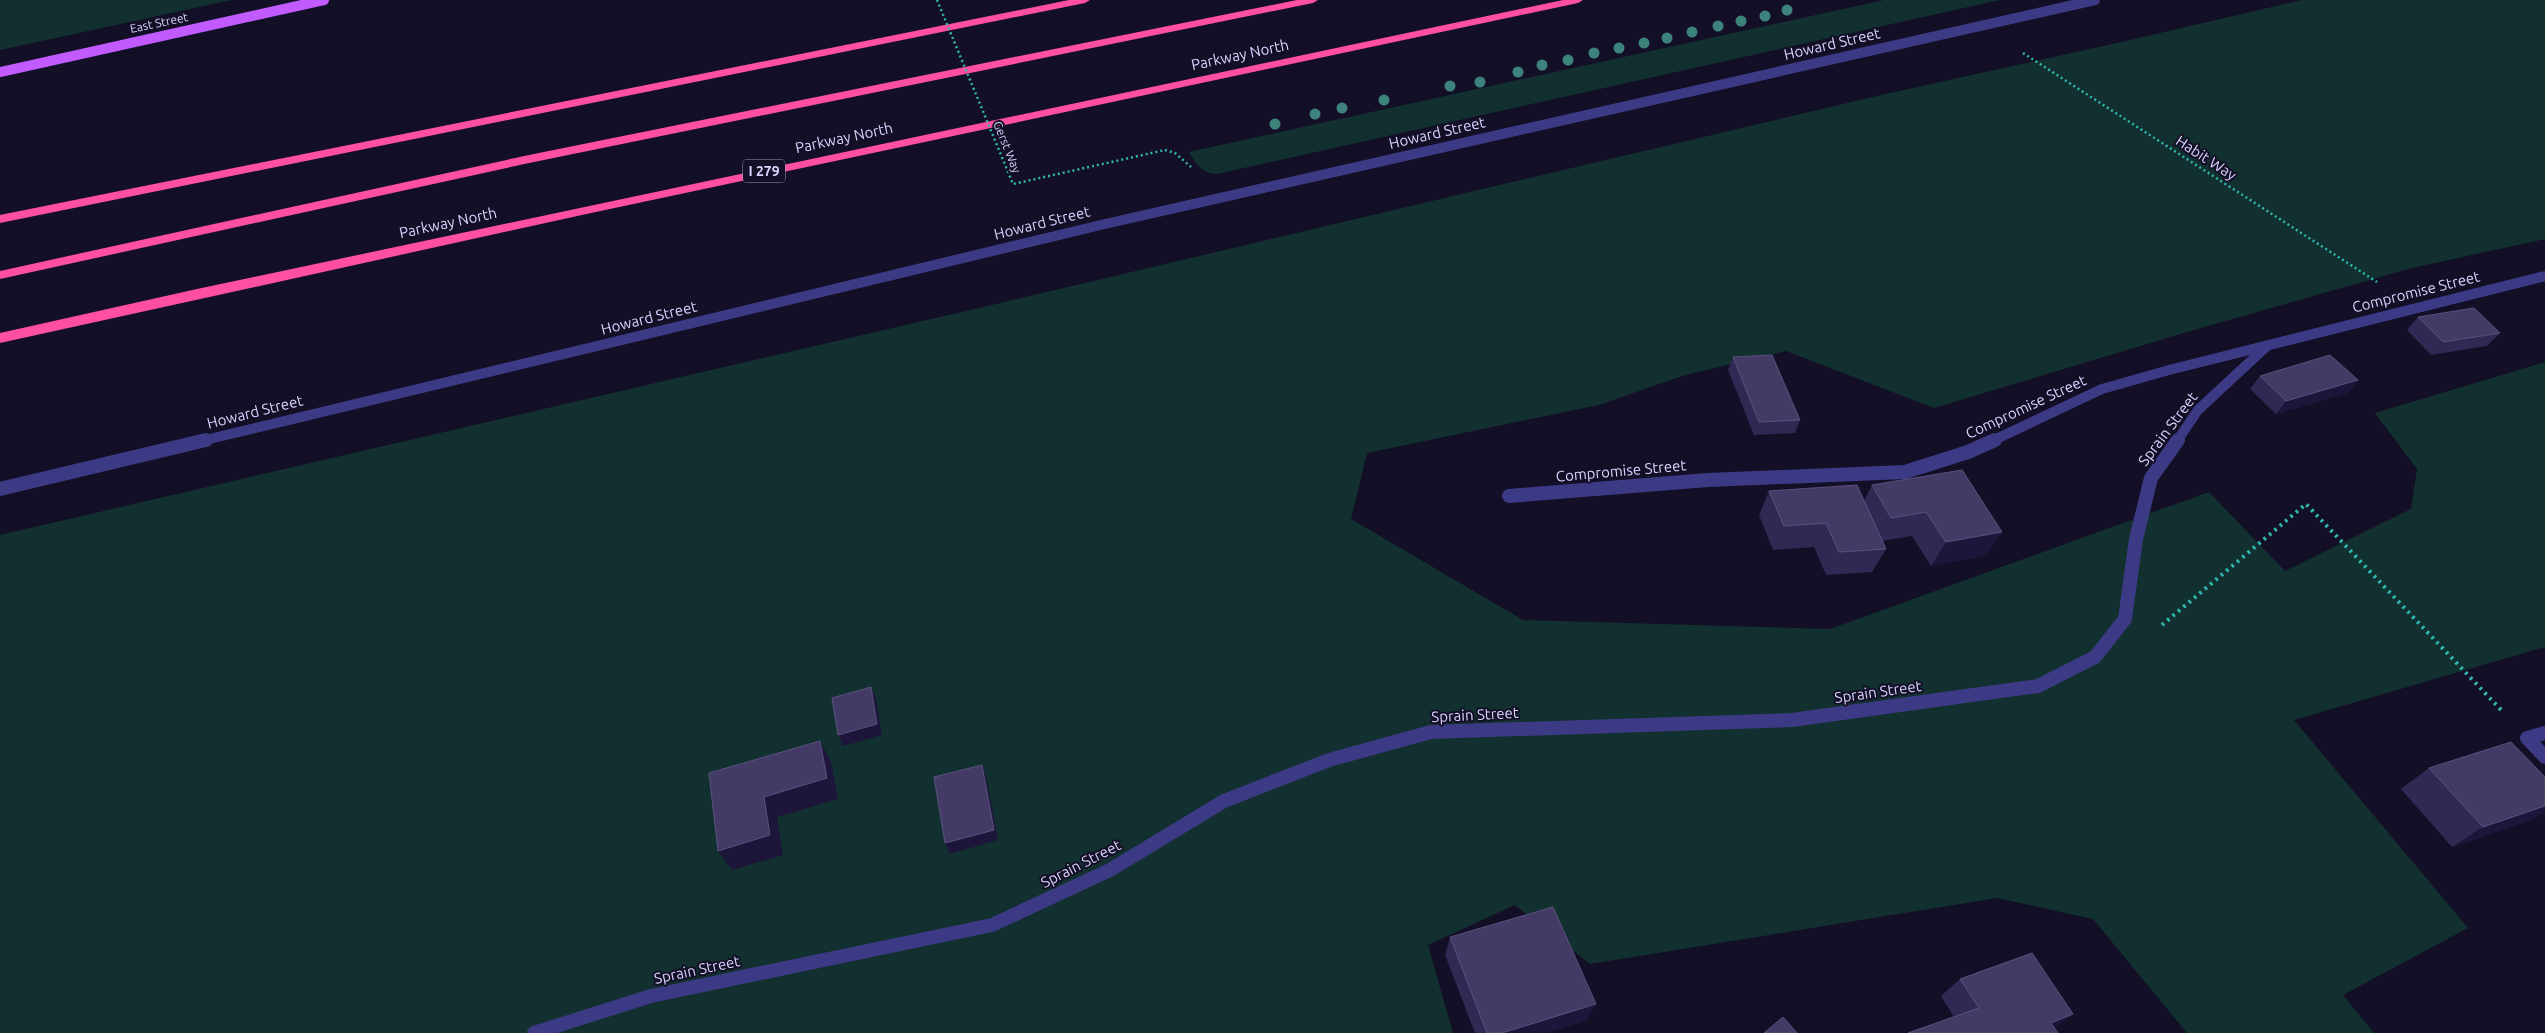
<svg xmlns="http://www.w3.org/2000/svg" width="2545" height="1033" font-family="Ubuntu,sans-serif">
	<rect width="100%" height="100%" fill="#130f26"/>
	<!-- green -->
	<g fill="#12302f">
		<polygon points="0,0 232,0 0,50"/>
		<path d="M 1884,0 L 2000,0 L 1217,174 C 1201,173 1196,164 1189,152 Z"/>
		<polygon points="2302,0 2545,0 2545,239 2412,268 2187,332 1934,408 1786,351 1685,375 1599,405 1367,453 1351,519 1523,620 1830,629 2209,492 2285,571 2411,509 2417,469 2375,413 2545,362 2545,647 2294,720 2468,928 2343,995 2374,1033 2187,1033 2093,919 1997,898 1590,964 1515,905 1428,945 1453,1033 0,1033 0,535 996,304 1877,96 2117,43"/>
	</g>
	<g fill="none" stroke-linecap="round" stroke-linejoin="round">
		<!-- path-far1 -->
		<g stroke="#2fb8b0" stroke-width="2.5" stroke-dasharray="2 3" stroke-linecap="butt">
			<polyline points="2023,53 2377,282"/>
			<polyline points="1165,150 1175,153 1191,167"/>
		</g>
		<!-- path -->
		<polyline stroke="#2fb8b0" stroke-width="4" stroke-dasharray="2.5 4.5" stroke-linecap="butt" points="2162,625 2306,504 2503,712"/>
		<!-- minor-far1 -->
		<g stroke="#3d3a85" stroke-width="10">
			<polyline points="201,441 1105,224 2095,0"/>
			<polyline points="1992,441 2102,389 2169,370 2545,276"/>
			<polyline points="2177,441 2198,410 2267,346"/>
		</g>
		<!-- minor -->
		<g stroke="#3d3a85" stroke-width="14">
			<polyline points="0,489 206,440"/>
			<polyline points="1509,496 1708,480 1905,472 1968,452 1995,440"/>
			<polyline points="2545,733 2527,738 2545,757"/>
			<polyline points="534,1033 651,996 992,925 1110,870 1224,801 1329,760 1431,732 1792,720 2038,686 2095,657 2125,619 2136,539 2151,478 2178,440"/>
		</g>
		<!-- major -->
		<polyline stroke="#c25bff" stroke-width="10" points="0,72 324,0"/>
		<!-- highway -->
		<g fill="#ff4fa3" fill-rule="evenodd">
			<polygon points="1069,0 1090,0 1085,3 0,223 0,215"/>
			<polygon points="1297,0 1318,0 1313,3 529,163 0,279 0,271 529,155"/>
			<polygon points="1563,0 1583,0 1578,3 591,213 0,343 0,333 197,289"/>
		</g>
		<!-- path-bridge -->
		<polyline stroke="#2fb8b0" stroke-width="2.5" stroke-dasharray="2 3" stroke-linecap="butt" points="937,0 1013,184 1165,150"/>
	</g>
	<!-- trees -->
	<g fill="#3d827b">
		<circle cx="1787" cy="10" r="5.5"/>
		<circle cx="1765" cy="16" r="5.5"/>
		<circle cx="1741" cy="21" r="5.5"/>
		<circle cx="1718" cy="26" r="5.5"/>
		<circle cx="1692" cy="32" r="5.5"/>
		<circle cx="1667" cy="38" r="5.5"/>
		<circle cx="1644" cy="43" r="5.5"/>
		<circle cx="1619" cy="48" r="5.5"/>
		<circle cx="1594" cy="53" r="5.5"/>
		<circle cx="1568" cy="60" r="5.5"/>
		<circle cx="1542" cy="65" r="5.5"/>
		<circle cx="1518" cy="72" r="5.5"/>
		<circle cx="1480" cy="82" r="5.5"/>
		<circle cx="1450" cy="86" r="5.5"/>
		<circle cx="1384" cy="100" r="5.5"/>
		<circle cx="1342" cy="108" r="5.5"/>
		<circle cx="1315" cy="114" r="5.5"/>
		<circle cx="1275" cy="124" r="5.5"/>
	</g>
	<!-- wall -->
	<g fill="#312854">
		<polygon points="2418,317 2500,333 2487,346 2431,355 2407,330"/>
		<polygon points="1733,357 1800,420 1795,433 1754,435 1728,370"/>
		<polygon points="2260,376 2358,380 2347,393 2276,414 2250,389"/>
		<polygon points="1872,485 2002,532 1986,555 1931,566 1912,536 1882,541 1886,549 1872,572 1826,575 1814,547 1773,550 1759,515 1769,491 1864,501"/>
		<polygon points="2429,768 2534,819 2452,847 2401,789"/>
		<polygon points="1450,937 1587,1020 1546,1033 1475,1033 1445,955"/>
		<polygon points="1960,979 2055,1028 1954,1017 1941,996"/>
	</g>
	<!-- shaded-wall -->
	<g fill="#1d163a">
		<polygon points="2358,380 2347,393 2276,414 2286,401"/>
		<polygon points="2002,532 1986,555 1931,566 1946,542"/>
		<polygon points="871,687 876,699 882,735 843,746 838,735"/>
		<polygon points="820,741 831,762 838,799 777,817 783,855 732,870 718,851 764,797"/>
		<polygon points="982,765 986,776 998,840 949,854 945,843"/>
		<polygon points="2545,806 2545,812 2534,819 2452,847 2483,827"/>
		<polygon points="1596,1004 1587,1020 1546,1033 1502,1033"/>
		<polygon points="2073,1014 2051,1031 2051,1023"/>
	</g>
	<!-- building -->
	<g fill="#433a66" stroke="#5a527e">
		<polygon points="2474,308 2500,333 2443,342 2418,317"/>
		<polygon points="1772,355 1800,420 1759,422 1733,357"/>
		<polygon points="2330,355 2358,380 2286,401 2260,376"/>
		<polygon points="1962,470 2002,532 1946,542 1926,512 1891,518 1872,485"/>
		<polygon points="1857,485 1886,549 1839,552 1826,523 1784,526 1769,491"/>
		<polygon points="871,687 877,724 838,735 832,698"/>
		<polygon points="820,741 827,778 764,797 770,835 718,851 709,773"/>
		<polygon points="2511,742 2545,777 2545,806 2483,827 2429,768"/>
		<polygon points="982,765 994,830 945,843 934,777"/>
		<polygon points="1553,907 1596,1004 1502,1033 1487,1033 1450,937"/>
		<polygon points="2032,953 2073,1014 2051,1023 2058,1033 1908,1033 1979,1008 1960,979"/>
		<polygon points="1783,1017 1797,1033 1764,1033"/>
	</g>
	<g text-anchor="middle" stroke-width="4" stroke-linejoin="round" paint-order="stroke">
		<!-- far-street labels -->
		<g font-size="12" fill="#d9d4ff" stroke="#130f26">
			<text transform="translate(159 23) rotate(-12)" y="4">East Street</text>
			<text transform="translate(1007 147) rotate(68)" y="4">Gerst Way</text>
		</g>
		<!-- shield labels -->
		<rect fill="#130f26" stroke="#9e99be" stroke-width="1" x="743" y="159.5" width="42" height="23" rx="4"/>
		<g font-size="14" font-weight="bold" fill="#d9d4ff">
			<text x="764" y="176">I 279</text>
		</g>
		<!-- street labels -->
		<g font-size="15" fill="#d9d4ff" stroke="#130f26">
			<text transform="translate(1832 44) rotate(-13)" y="5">Howard Street</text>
			<text transform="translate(1240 55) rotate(-12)" y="5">Parkway North</text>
			<text transform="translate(1437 133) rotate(-13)" y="5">Howard Street</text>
			<text transform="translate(844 138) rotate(-12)" y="5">Parkway North</text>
			<text transform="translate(2206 158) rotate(33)" y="5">Habit Way</text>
			<text transform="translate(448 223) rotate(-12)" y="5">Parkway North</text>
			<text transform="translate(1042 223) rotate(-14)" y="5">Howard Street</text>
			<text transform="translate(2416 292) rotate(-14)" y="5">Compromise Street</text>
			<text transform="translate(649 318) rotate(-14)" y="5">Howard Street</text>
			<text transform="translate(2026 407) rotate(-25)" y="5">Compromise Street</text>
			<text transform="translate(255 412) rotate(-14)" y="5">Howard Street</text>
			<text transform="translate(2168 429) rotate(-53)" y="5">Sprain Street</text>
			<text transform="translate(1621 471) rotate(-5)" y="5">Compromise Street</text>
			<text transform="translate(1878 692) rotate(-8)" y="5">Sprain Street</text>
			<text transform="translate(1475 715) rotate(-3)" y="5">Sprain Street</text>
			<text transform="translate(1081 864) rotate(-27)" y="5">Sprain Street</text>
			<text transform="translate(697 970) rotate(-12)" y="5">Sprain Street</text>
		</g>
	</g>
</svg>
